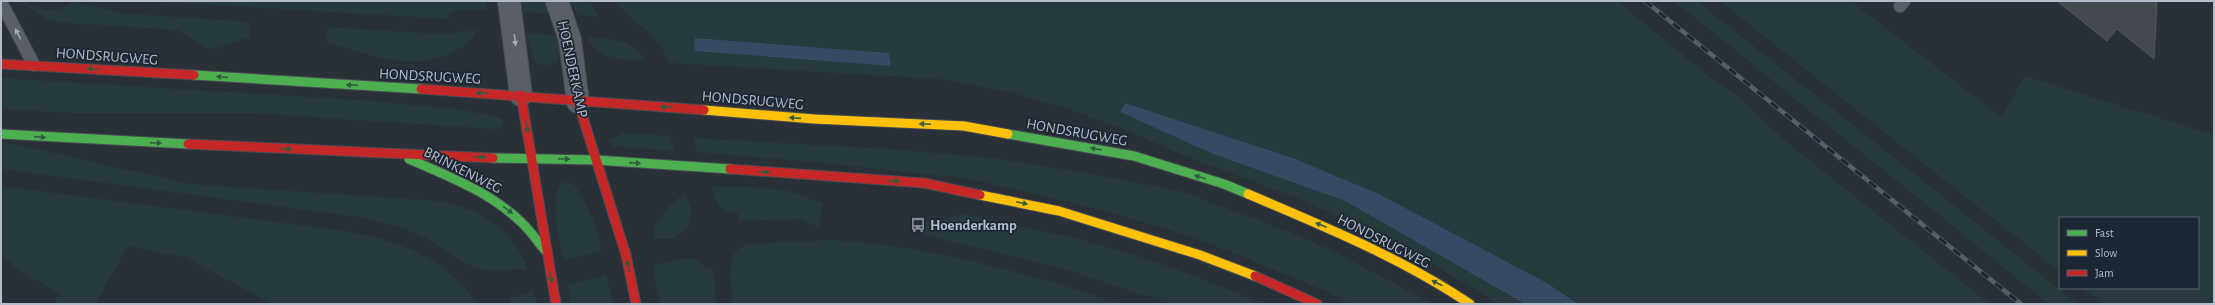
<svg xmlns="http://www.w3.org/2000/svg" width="2215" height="305" font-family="'Alegreya Sans',sans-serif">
	<rect width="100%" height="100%" fill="#2a3038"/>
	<!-- green -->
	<g fill="#273a3e" fill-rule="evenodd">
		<polygon points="23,1 49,11 63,8 73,1 119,13 250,22 249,37 216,49 207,48 178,30 53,22 42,17 24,4"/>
		<polygon points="146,1 487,1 486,10 473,9 449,12 449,19"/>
		<polygon points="522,1 549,1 554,14 524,12"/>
		<polygon points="571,1 589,1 600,17 577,15"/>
		<path d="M 615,1 L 1617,1 L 1715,81 L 1736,94 L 1782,138 L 1990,304 L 1578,304 L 1547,283 L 1379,194 L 1293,158 L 1124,103 L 1120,112 L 1213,154 L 1345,201 L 1525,304 L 1499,304 L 1434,265 L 1337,216 L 1292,196 L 1185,156 L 1116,126 L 1059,106 L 1009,92 L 939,79 L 670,63 C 655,30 635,26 615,1 ZM 695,38 L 889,53 L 891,66 L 695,51 Z"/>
		<polygon points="1674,1 1697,1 2078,304 2049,304"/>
		<polygon points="1720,1 1851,1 2001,117 2025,76 2214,135 2214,304 2103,304 2081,288 2198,288 2198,218 2060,218 2060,272"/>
		<path d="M 327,27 L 443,34 L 477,30 C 474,38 466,45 459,49 C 418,75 368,54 326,42 Z"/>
		<path d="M 528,33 L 561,36 L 561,53 L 557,62 L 546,66 C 530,64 530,46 528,33 Z"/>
		<path d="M 587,37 C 611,39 632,38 646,61 C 623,60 598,60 587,37 Z"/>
		<polygon points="1,78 359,100 458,109 501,118 504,122 499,129 492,129 252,113 72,113 1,109"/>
		<polygon points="623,133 670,136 675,151 612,146 609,140"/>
		<polygon points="692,138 890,149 993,158 1088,173 1180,191 1285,230 1335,252 1433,304 1349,304 1327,292 1234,253 1164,228 1078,204 969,179 814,162 697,152"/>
		<path d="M 1,141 L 190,184 L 438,201 C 478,208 511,227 527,267 L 526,269 C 509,269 494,273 477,268 C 457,262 442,247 424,237 C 403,227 382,222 359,217 L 1,169 Z"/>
		<path d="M 564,182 C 568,182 571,183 575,186 C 583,195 605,243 600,252 L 565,260 L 563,258 C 558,243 548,193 564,182 Z"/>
		<path d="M 1,186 L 338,230 C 394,238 444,256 478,304 L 272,304 L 183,256 L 159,254 L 129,245 L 95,304 L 53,304 L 59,294 L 16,268 L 1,254 Z"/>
		<path d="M 712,187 L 752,187 L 786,190 L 822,203 L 820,226 L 815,226 L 799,219 L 739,221 L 738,213 C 719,212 716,205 712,187 Z"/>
		<path d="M 685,194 L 692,210 L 687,229 L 672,239 L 654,239 C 649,226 673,199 685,194 Z"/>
		<polygon points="961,214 1072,237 1155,261 1266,304 1171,304 1075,272 919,234 920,221 937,222"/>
		<path d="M 832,240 C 931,246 1028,273 1121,304 L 732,304 C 733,284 721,250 749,244 Z"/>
		<polygon points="687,258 697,259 706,270 712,267 715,284 716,304 660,304 653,266"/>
		<polygon points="606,275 614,304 571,304 567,284"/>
		<polygon points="533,291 538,304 509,304 512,297"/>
	</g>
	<!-- water -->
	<g fill="#384963">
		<polygon points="695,38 889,53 891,66 694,51"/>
		<polygon points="1125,103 1293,158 1379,194 1547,283 1578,304 1525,304 1345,201 1213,154 1120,112"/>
	</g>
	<!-- building -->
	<polygon fill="#444950" stroke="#52575f" points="2057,1 2157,1 2154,59 2117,29 2107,41"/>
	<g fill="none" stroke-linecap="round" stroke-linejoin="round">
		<!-- lane casing -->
		<g stroke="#484c53" stroke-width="14">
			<g id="lane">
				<polyline points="1,2 34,65"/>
				<polyline points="1900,6 1904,1"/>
			</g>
		</g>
		<!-- street casing -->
		<g stroke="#484c53" stroke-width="24">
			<g id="street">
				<polyline points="509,1 521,95"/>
				<polyline points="557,1 570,40 578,102"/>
			</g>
		</g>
		<!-- fast casing -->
		<g stroke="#484c53" stroke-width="11">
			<g id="fast">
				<polyline points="194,75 421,89"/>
				<polyline points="1,134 188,144"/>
				<polyline points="1008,134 1134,156 1224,184 1248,194"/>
				<polyline points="493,158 596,160 730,169"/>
				<path d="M 409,159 C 448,176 490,192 521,222 C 530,230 537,241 545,250"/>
			</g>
		</g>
		<!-- slow casing -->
		<g stroke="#484c53" stroke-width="11">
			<g id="slow">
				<polyline points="704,110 814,119 964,126 1008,134"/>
				<path d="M 1248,194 C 1323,226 1402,258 1470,304"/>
				<polyline points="980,195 1059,211 1200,255 1255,276"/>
			</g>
		</g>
		<!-- jam casing -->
		<g stroke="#484c53" stroke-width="11">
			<g id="jam">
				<polyline points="1,64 194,75"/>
				<polyline points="421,89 704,110"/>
				<polyline points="521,95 556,304"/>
				<polyline points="578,102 626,255 636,304"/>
				<polyline points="188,144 493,158"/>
				<polyline points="730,169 924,183 980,195"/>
				<polyline points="1255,276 1317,304"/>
			</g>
		</g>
		<!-- lane -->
		<use href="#lane" stroke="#5a5e66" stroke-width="12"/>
		<!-- street -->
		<use href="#street" stroke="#5a5e66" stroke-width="22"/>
		<!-- fast -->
		<use href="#fast" stroke="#4caf50" stroke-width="9"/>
		<!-- slow -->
		<use href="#slow" stroke="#ffc107" stroke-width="9"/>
		<!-- jam -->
		<use href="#jam" stroke="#c62828" stroke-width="9"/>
		<!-- rail casing -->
		<g stroke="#595d64" stroke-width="4.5">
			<polyline id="rail" points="1645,1 2021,304"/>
		</g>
		<!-- rail -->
		<use href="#rail" stroke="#1d2633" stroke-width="3" stroke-dasharray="9" stroke-linecap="butt"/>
	</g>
	<!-- one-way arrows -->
	<defs><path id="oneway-solid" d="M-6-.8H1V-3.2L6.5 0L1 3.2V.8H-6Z"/></defs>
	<g fill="#a2a9b5">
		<use href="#oneway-solid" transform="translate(18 34) rotate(-118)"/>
		<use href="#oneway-solid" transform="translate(515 40) rotate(83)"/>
	</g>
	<g fill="#305d3f">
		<use href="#oneway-solid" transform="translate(93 69) rotate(-176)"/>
		<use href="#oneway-solid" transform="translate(222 77) rotate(-176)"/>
		<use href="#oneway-solid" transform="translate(352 85) rotate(-177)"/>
		<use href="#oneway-solid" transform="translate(482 93) rotate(-177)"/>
		<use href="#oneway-solid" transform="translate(666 107) rotate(-176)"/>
		<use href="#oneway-solid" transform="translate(795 118) rotate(-176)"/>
		<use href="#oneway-solid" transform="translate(925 124) rotate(-177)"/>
		<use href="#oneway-solid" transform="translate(527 127) rotate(80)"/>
		<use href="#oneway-solid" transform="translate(40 137) rotate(4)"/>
		<use href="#oneway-solid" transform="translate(156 143) rotate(3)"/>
		<use href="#oneway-solid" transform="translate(286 149) rotate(3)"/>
		<use href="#oneway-solid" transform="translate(1096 149) rotate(-170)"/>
		<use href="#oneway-solid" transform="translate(480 157) rotate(1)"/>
		<use href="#oneway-solid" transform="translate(564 159) rotate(2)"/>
		<use href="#oneway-solid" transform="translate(635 163) rotate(4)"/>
		<use href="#oneway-solid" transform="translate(764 172) rotate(4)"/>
		<use href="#oneway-solid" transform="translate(1200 177) rotate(-162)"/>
		<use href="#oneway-solid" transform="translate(894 181) rotate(4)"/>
		<use href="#oneway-solid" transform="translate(1022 203) rotate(12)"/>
		<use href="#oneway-solid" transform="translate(508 210) rotate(37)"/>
		<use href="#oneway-solid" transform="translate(1321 225) rotate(-157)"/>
		<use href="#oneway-solid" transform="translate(628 266) rotate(-101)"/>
		<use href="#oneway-solid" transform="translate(551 277) rotate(81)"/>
		<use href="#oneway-solid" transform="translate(1437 283) rotate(-153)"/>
	</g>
	<!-- icons -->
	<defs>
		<g id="bus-bare" transform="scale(1.2)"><path d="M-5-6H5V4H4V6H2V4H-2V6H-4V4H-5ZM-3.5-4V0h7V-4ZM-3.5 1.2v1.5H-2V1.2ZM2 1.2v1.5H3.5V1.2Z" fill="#848b96" stroke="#1d2633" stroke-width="2.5" paint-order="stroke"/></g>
	</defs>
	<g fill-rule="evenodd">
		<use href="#bus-bare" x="918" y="225"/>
	</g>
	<g text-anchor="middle" stroke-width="3.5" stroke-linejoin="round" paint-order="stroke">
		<!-- street labels -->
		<g font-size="15" fill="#b4bcc9" stroke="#1d2633">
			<text transform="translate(107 56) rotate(4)" y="5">HONDSRUGWEG</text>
			<text transform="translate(573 69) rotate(78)" y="5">HOENDERKAMP</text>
			<text transform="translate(430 76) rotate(3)" y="5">HONDSRUGWEG</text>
			<text transform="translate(753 100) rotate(5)" y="5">HONDSRUGWEG</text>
			<text transform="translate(1077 132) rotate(10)" y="5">HONDSRUGWEG</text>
			<text transform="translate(463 170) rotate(27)" y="5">BRINKENWEG</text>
			<text transform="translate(1384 241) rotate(27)" y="5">HONDSRUGWEG</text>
		</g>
		<!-- poi labels -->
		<g font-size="15" font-weight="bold" fill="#b4bcc9" stroke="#1d2633" text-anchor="start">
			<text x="930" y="230">Hoenderkamp</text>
		</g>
	</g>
	<!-- border -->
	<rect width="2215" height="305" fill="none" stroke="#b4bcc9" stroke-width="4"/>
	<!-- legend -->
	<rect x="2059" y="217" width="140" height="72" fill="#1d2633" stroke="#59626f"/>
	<rect x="2067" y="230" width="20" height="6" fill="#4caf50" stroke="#59626f"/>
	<text x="2095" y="237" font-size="12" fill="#b4bcc9">Fast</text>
	<rect x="2067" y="250" width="20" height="6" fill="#ffc107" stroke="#59626f"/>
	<text x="2095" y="257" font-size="12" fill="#b4bcc9">Slow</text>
	<rect x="2067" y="270" width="20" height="6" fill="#c62828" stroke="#59626f"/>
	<text x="2095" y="277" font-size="12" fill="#b4bcc9">Jam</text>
</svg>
